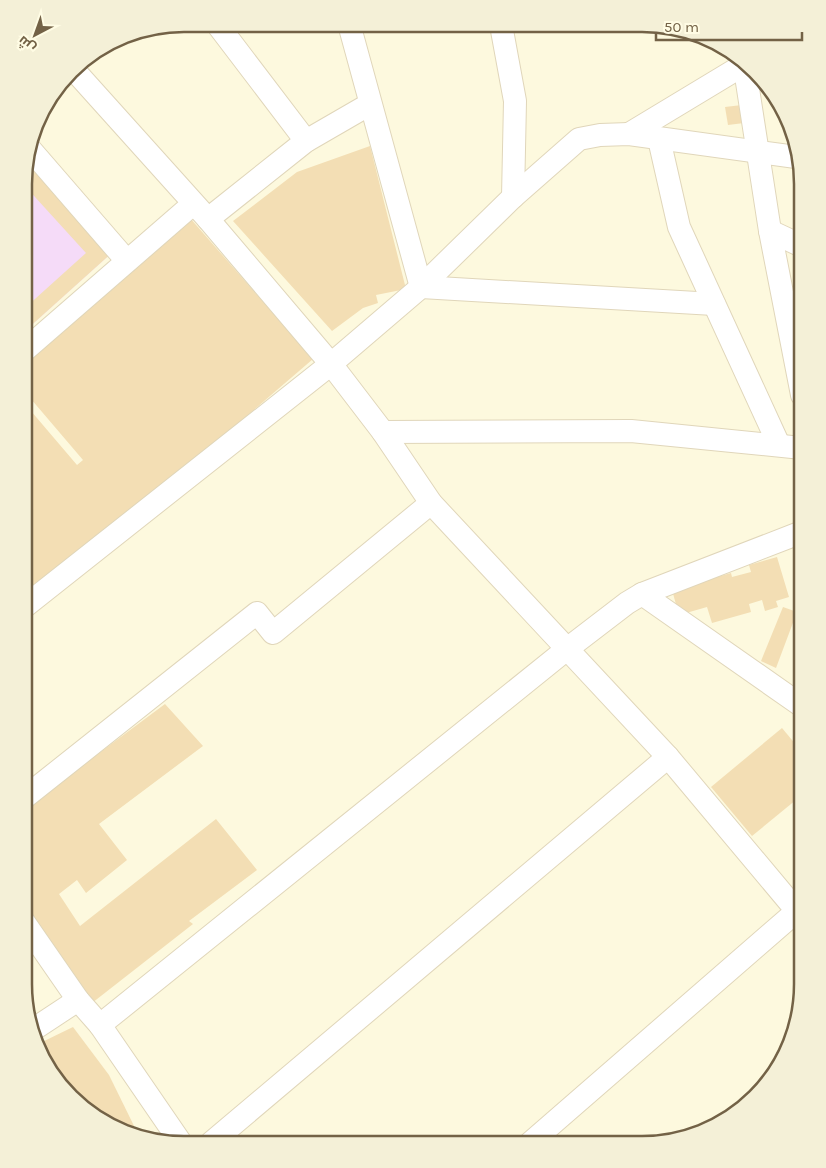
<svg xmlns="http://www.w3.org/2000/svg" width="826" height="1168" font-family="Karla,Cairo,sans-serif">
	<rect width="100%" height="100%" fill="#fdf9de"/>
	<!-- education -->
	<polygon fill="#f5dbf8" points="25,163 115,250 25,331"/>
	<!-- building -->
	<g fill="#f3deb4">
		<polygon points="742,105 744,123 728,125 725,107"/>
		<polygon points="370,146 406,289 376,295 378,303 363,308 332,331 233,221 297,172"/>
		<polygon points="28,154 115,250 25,331 25,308 86,253 25,186 25,163"/>
		<polygon points="190,218 313,359 110,534 24,592 25,404 77,465 83,460 25,392 25,361"/>
		<polygon points="802,280 802,293 801,293 799,281"/>
		<polygon points="777,557 789,597 776,601 778,607 765,611 762,600 749,604 751,612 712,623 707,607 679,615 672,590 731,573 732,577 751,572 749,565"/>
		<polygon points="783,607 797,612 776,668 761,661"/>
		<polygon points="165,704 203,746 99,824 127,860 86,893 77,880 59,894 80,926 216,819 257,870 189,921 193,924 92,1003 24,904 24,809"/>
		<polygon points="782,728 802,752 802,795 752,836 711,787"/>
		<polygon points="73,1027 109,1075 137,1132 87,1111 40,1054 38,1044"/>
	</g>
	<g fill="none" stroke-linecap="round" stroke-linejoin="round">
		<!-- minor casing -->
		<g stroke="#e0d6ba" stroke-width="24">
			<g id="minor">
				<polyline points="217,24 306,141"/>
				<polyline points="349,24 421,287 714,304"/>
				<polyline points="501,25 515,101 513,197"/>
				<polyline points="744,63 770,231 802,395"/>
				<polyline points="74,70 208,219 331,364 383,432 431,503 668,757 802,917"/>
				<polyline points="629,134 745,64"/>
				<polyline points="659,139 679,227 779,445"/>
				<polyline points="30,149 127,261"/>
				<polyline points="208,219 306,141 370,104"/>
				<polyline points="770,231 802,246"/>
				<polyline points="25,350 193,204"/>
				<polyline points="383,432 631,431 802,448"/>
				<polyline points="642,594 802,532"/>
				<polyline points="24,607 331,364 421,287 513,197 579,139 600,135 629,134 796,157"/>
				<polyline points="24,798 257,613 273,633 431,503"/>
				<polyline points="24,922 78,1000 100,1025 181,1143"/>
				<polyline points="100,1025 567,649 627,603 642,594 802,706"/>
				<polyline points="34,1029 78,1000"/>
				<polyline points="211,1143 668,757"/>
				<polyline points="529,1144 797,911"/>
			</g>
		</g>
		<!-- minor -->
		<use href="#minor" stroke="#fff" stroke-width="22"/>
	</g>
	<!-- crop -->
	<path d="M0 0H826V1168H0ZM184 32H642A152 152 0 0 1 794 184V984A152 152 0 0 1 642 1136H184A152 152 0 0 1 32 984V184A152 152 0 0 1 184 32Z" fill="#f4f0d7" fill-rule="evenodd"/>
	<path fill="none" stroke="#736246" stroke-width="2.5" d="M184 32H642A152 152 0 0 1 794 184V984A152 152 0 0 1 642 1136H184A152 152 0 0 1 32 984V184A152 152 0 0 1 184 32Z"/>
	<!-- north arrow -->
	<g transform="translate(35 35) rotate(221)" stroke="#fffce4" stroke-width="4" paint-order="stroke">
	<path d="M0-4L9 19L0 12L-9 19Z" fill="#736246"/>
	<text y="-8" font-size="14" font-weight="bold" text-anchor="middle" fill="#736246">ش</text>
	</g>
	<!-- scale -->
	<path d="M656 32v8h146v-8" fill="none" stroke="#736246" stroke-width="2.5"/>
	<text x="664" y="32" font-size="15" fill="#736246" stroke="#fffce4" stroke-width="4" paint-order="stroke">50 m</text>
</svg>
